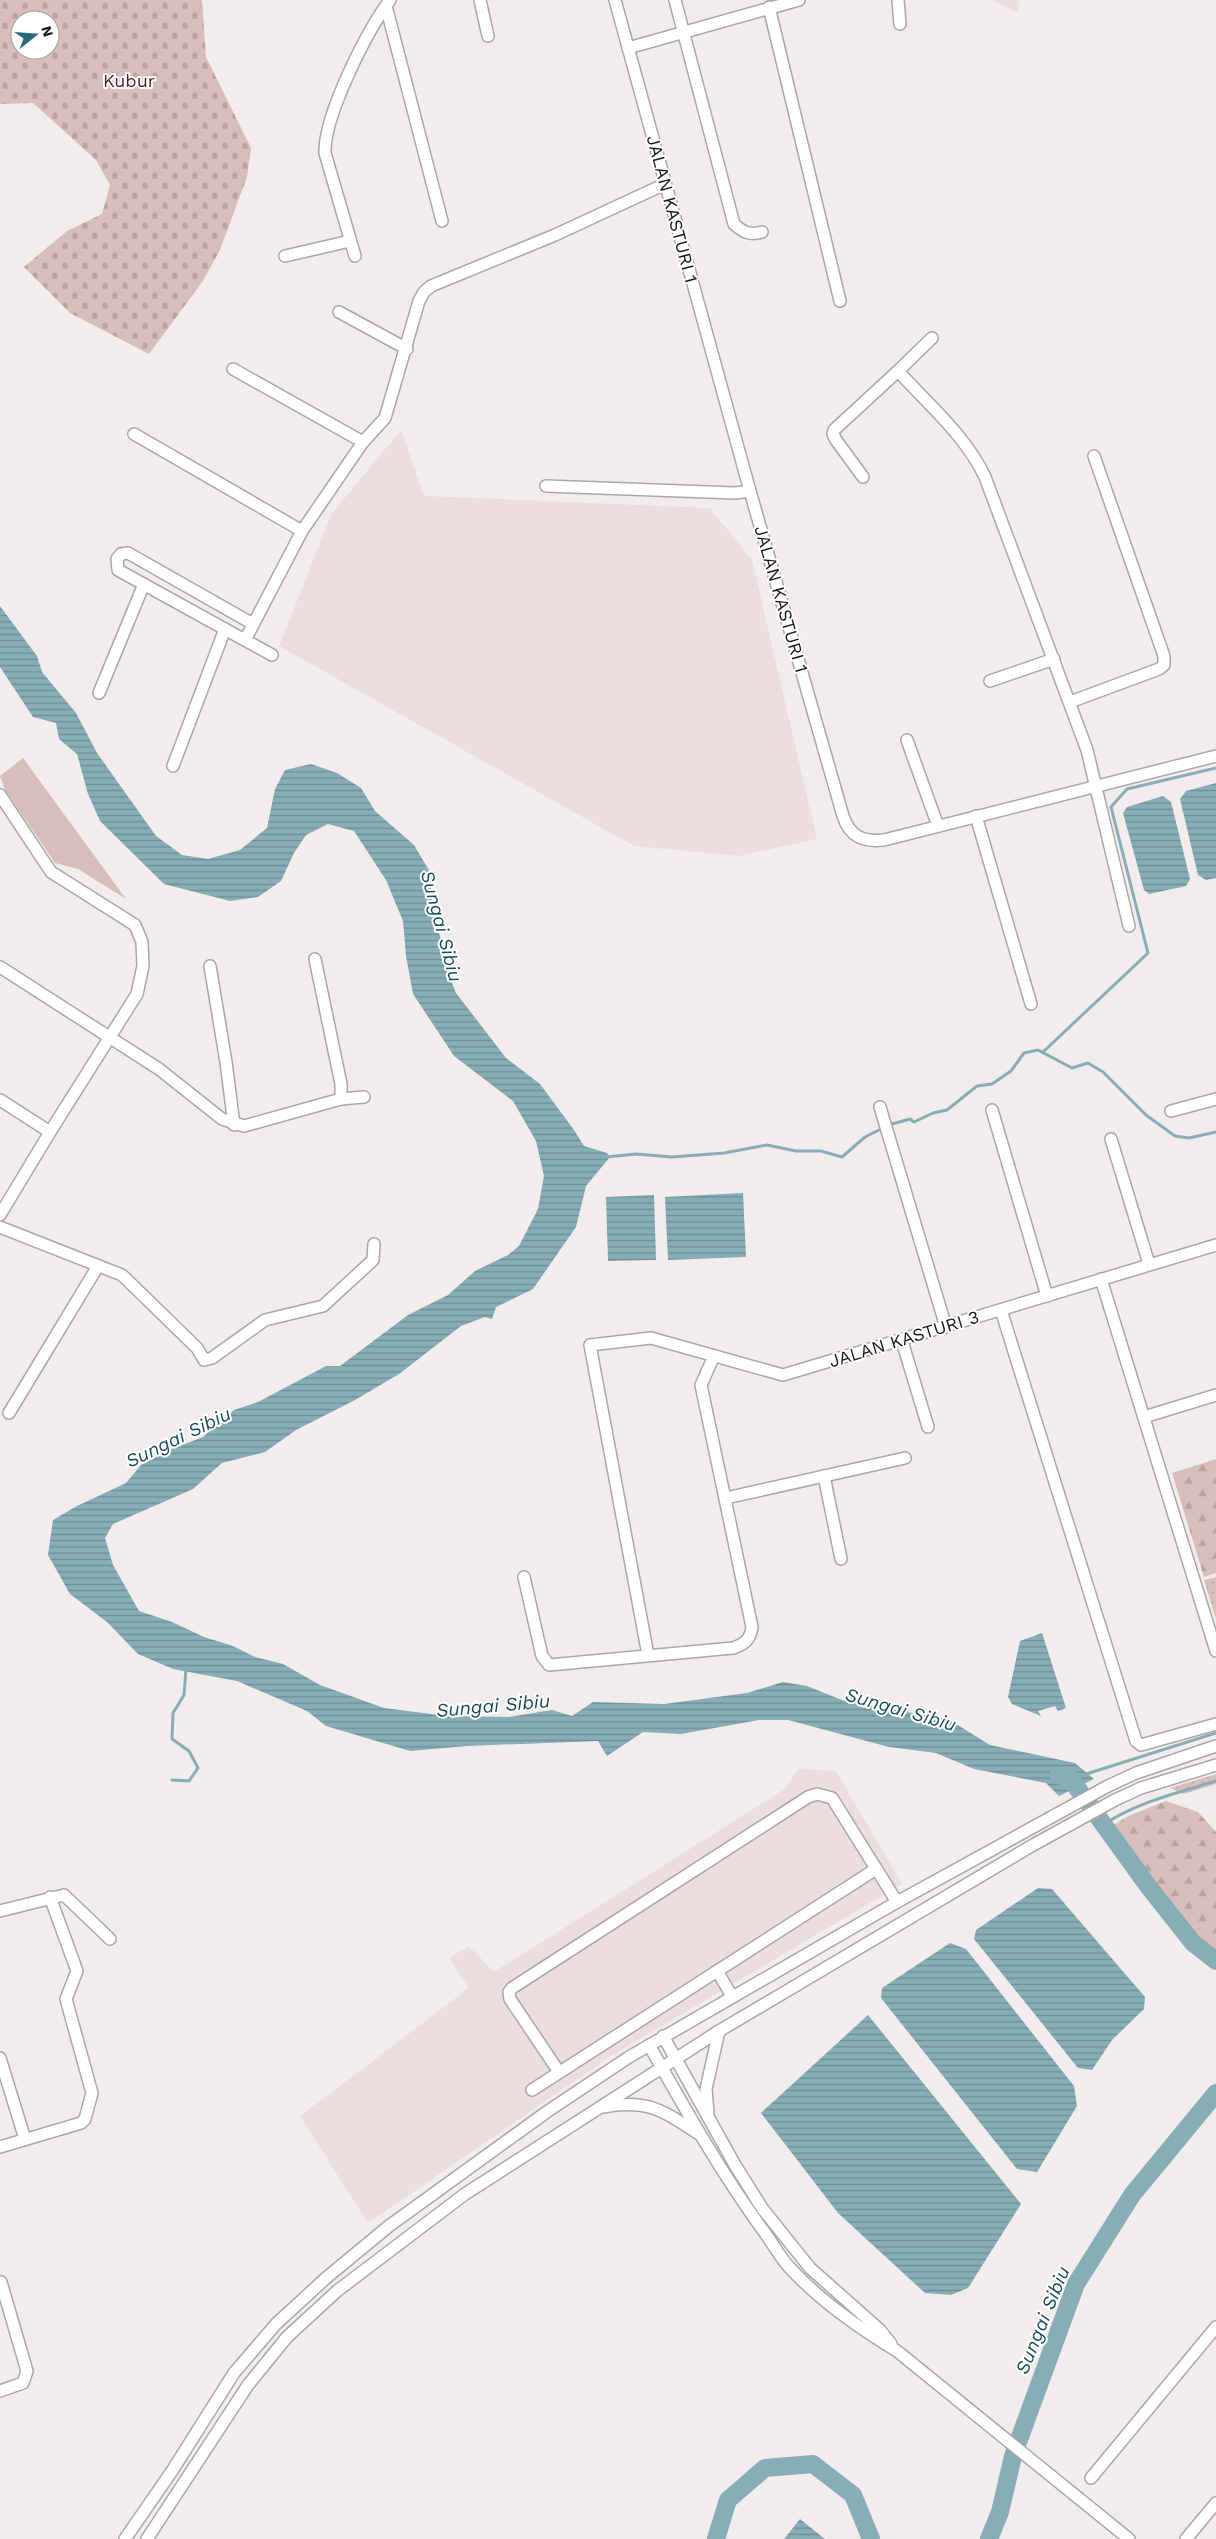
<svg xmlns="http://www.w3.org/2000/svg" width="1216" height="2539" font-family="'Work Sans',sans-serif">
	<defs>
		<pattern id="forest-firs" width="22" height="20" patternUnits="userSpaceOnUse" patternTransform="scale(1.25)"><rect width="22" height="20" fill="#d8bebb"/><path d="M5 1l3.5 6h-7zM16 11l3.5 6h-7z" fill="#b9a3a0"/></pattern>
		<pattern id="cemetery-stones" width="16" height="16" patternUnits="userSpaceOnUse" patternTransform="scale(1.25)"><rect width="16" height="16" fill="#d8bebb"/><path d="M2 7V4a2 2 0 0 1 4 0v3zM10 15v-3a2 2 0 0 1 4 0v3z" fill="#b9a3a0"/></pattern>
		<pattern id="park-dots" width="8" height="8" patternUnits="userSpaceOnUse" patternTransform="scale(1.25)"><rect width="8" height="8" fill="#d8bebb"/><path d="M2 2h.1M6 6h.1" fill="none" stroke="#b9a3a0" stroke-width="1.8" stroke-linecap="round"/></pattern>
		<pattern id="water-rules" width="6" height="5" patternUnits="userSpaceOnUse" patternTransform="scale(1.25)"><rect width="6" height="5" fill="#87adb6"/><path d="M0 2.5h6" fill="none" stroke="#6d8c93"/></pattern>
	</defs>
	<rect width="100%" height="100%" fill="#f2edec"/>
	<!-- built -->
	<g fill="#ebdedc">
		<polygon points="992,0 1019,0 1018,13"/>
		<polygon points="401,430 424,496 710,508 752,560 817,839 739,856 634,846 279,646 332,513"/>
		<polygon points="798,1769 836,1771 902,1884 611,2056 368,2223 300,2116 469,1988 449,1958 469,1946 494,1972 785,1789"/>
	</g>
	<!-- forest -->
	<g fill="url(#forest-firs)">
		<polygon points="1216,1459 1216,1573 1204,1577 1172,1473"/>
		<polygon points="1166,1801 1198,1812 1216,1832 1216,1954 1199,1941 1109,1828 1128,1816"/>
	</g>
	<!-- cemetery -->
	<path fill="url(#cemetery-stones)" fill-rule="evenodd" d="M 0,0 L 202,0 L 206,57 L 251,148 L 247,177 L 220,250 L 203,281 L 149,354 L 70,313 L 24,267 L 67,231 L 102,214 L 110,185 L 96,160 L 33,103 L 0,104 ZM 20,20 L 50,20 L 50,50 L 20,50 Z"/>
	<!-- park -->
	<g fill="url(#park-dots)">
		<polygon points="1216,1577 1216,1619 1204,1580"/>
		<polygon points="1216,1774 1216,1784 1184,1794 1170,1788"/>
	</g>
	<!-- garden -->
	<polygon fill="#d8bebb" points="23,758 126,899 78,869 55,863 5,790 0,776"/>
	<!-- water -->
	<g fill="url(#water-rules)">
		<polygon points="0,606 37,656 42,672 76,713 97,753 156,836 182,855 208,859 240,850 267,828 275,789 285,770 311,764 337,773 361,788 375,811 414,845 430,872 433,912 443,947 447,971 456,993 506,1058 540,1084 574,1130 584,1146 607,1153 610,1157 586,1186 576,1227 533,1289 496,1307 492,1319 485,1317 461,1326 399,1374 355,1400 296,1430 265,1452 222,1463 193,1489 113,1524 105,1538 113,1565 139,1611 172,1622 204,1637 233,1646 255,1657 283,1664 320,1685 384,1708 447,1716 509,1717 552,1710 572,1716 593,1702 664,1704 747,1693 783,1682 807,1686 847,1702 948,1719 990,1745 1075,1763 1094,1779 1059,1796 1046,1783 974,1769 936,1753 889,1747 788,1720 759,1720 681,1734 643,1732 607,1756 598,1741 467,1746 410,1751 326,1726 307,1711 237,1681 173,1669 138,1654 107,1622 70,1594 48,1555 53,1520 77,1506 126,1483 141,1465 164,1452 203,1437 234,1410 258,1402 326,1366 340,1366 408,1315 448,1295 475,1271 508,1255 519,1246 538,1209 544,1176 536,1141 513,1101 454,1056 413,994 406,956 403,921 386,880 354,831 328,824 306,835 294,853 281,881 258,897 230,901 164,884 100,821 88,794 77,754 59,739 56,723 33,717 0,667"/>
		<polygon points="1216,783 1216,878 1206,880 1198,875 1180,799 1186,791"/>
		<polygon points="1163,796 1171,802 1190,879 1186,886 1149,894 1144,890 1123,813 1127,807"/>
		<polygon points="743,1193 746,1257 668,1260 665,1197"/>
		<polygon points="654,1195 656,1260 608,1261 606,1197"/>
		<polygon points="1042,1633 1066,1708 1058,1711 1055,1706 1038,1711 1041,1716 1012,1704 1008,1697 1020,1641"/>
		<polygon points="1038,1888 1052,1889 1145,1997 1144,2009 1112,2040 1092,2070 1078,2068 974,1939 976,1930"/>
		<polygon points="950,1943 966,1949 1074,2086 1077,2106 1037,2172 1017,2169 881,1998 882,1988"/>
		<polygon points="868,2015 1021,2204 968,2288 951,2295 925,2293 838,2213 761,2113"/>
		<polygon points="800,2519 825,2539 784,2539"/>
	</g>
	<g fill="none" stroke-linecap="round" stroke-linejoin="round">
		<!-- stream -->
		<g stroke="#87adb6" stroke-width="3">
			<polyline points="1043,1052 1148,953 1111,807 1127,789 1216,768"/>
			<polyline points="892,1124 910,1119 914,1122 933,1113 947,1110 977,1086 992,1084 1011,1071 1024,1053 1038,1050 1072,1068 1088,1063 1103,1072 1146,1115 1175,1136 1189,1138 1216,1132"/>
			<polyline points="606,1157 636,1154 672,1157 724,1153 767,1145 796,1151 821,1151 842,1157 865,1137 881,1129"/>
			<polyline points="1083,1775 1216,1733"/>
			<polyline points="172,1780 189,1781 198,1768 189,1751 172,1739 173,1713 184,1695 186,1669"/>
			<path d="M 1103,1825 C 1137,1802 1178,1793 1216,1781"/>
		</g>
		<!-- river -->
		<g stroke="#87adb6" stroke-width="18">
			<polyline points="1058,1775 1070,1778 1148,1886 1193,1943 1216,1961"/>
			<polyline points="716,2539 728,2500 765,2468 813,2464 853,2495 871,2539"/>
			<polyline points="989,2539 1000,2512 1013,2456 1076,2284 1132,2195 1216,2093"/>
		</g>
		<!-- minor casing -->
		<g stroke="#aca7a6" stroke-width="14">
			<g id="minor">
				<polyline points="480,0 488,36"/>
				<path d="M 615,0 L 750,491 L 843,816 C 850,837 863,842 884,840 L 1216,756"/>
				<path d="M 675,0 L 734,224 C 743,232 750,236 762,232"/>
				<polyline points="898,0 900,24"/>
				<polyline points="386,6 442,221"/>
				<polyline points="769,7 840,301"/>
				<polyline points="628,48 799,0"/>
				<polyline points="285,256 350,241"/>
				<path d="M 355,256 L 325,153 C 324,115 367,31 390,0"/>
				<polyline points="339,312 407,349"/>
				<polyline points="233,369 363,442"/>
				<polyline points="898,371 932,338"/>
				<polyline points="134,434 302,531"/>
				<path d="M 863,477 L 836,440 L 833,434 L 834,430 L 898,371 C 927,403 966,436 985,477 L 1087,750 L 1129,926"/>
				<polyline points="546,486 735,493 750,491"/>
				<polyline points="253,624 128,553 121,554 117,559 118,570 272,655"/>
				<polyline points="245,640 302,531 363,442 385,418 419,301 424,292 431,286 555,235 665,184"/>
				<polyline points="990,681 1054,659"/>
				<polyline points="99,693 144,584"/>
				<polyline points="1070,702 1159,669 1164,665 1164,656 1094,456"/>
				<polyline points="907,740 938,826"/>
				<polyline points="173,766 225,629"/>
				<polyline points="0,795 51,872 135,925 142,942 143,966 137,994 50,1132 0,1215"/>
				<polyline points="976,816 1031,1004"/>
				<polyline points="315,959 341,1084 341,1099"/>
				<polyline points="210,966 226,1062 234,1125"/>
				<polyline points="0,967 159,1069 222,1119 244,1126 341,1099 364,1097"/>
				<polyline points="0,1100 50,1132"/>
				<polyline points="880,1107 946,1327"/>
				<polyline points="992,1110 1047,1296"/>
				<polyline points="1171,1111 1216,1099"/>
				<polyline points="1111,1139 1149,1264"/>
				<polyline points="0,1227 122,1275 197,1348 204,1360 212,1358 265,1320 323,1306 373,1260 374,1244"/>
				<polyline points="1101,1279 1216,1651"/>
				<polyline points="1001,1310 1136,1741 1141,1745 1216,1724"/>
				<polyline points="902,1341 928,1427"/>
				<polyline points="9,1413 98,1266"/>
				<polyline points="1144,1417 1216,1395"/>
				<polyline points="824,1476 841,1559"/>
				<polyline points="726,1498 905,1458"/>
				<path d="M 524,1577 L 542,1656 L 549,1665 L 733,1648 C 745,1644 750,1640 752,1627 L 701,1385 L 714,1356"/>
				<polyline points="648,1655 590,1345 651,1338 783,1375 1216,1245"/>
				<polyline points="0,1911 64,1895 110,1939"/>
				<polyline points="717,1971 732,1996"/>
				<polyline points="663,2036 735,2165 762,2208 810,2268 880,2330 891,2344"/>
				<path d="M 649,2045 C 685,2109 721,2173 765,2233 C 773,2244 780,2257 789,2267 C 819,2300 859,2328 897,2351 L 1129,2539"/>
				<polyline points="0,2058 25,2139"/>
				<polyline points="559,2072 510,1999 509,1992 512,1988 808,1797 817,1794 832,1798 897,1902"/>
				<polyline points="532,2090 876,1869"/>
				<path d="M 603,2107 C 648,2099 662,2110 699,2134"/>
				<polyline points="708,2113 706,2089 719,2031"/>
				<polyline points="0,2147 81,2123 85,2119 92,2093 66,1999 77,1971 50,1897"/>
				<polyline points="0,2391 23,2383 27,2371 1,2282"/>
				<polyline points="1091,2478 1216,2327"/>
				<polyline points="125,2539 172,2471 234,2373 276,2324 326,2278 389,2226 548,2111 629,2057 897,1902 1108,1786 1136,1773 1216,1746"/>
				<polyline points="147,2539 248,2385 287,2337 337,2291 465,2194 719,2031 1033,1845 1115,1800 1141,1788 1216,1765"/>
				<polyline points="1186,2539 1216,2503"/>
			</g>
		</g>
		<!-- minor -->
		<use href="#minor" stroke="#fff" stroke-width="11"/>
	</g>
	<g text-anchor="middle" stroke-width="4" stroke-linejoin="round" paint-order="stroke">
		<!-- park labels -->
		<g font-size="18" fill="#53231f" stroke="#fff">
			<text x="129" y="87">Kubur</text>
		</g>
		<!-- street labels -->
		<g font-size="18" fill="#181616" stroke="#fff">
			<text transform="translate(672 209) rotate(75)" y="6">JALAN KASTURI 1</text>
			<text transform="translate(781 599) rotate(74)" y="6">JALAN KASTURI 1</text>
			<text transform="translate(904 1339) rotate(-17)" y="6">JALAN KASTURI 3</text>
		</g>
		<!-- water labels -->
		<g font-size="19" font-style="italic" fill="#164d58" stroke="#fff">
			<text transform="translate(442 926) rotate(75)" y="7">Sungai Sibiu</text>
			<text transform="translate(178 1437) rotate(-26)" y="7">Sungai Sibiu</text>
			<text transform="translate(493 1705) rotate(-5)" y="7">Sungai Sibiu</text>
			<text transform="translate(901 1709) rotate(16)" y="7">Sungai Sibiu</text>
			<text transform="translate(1042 2320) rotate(-68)" y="7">Sungai Sibiu</text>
		</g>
	</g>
	<!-- north arrow -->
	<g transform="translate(35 35) rotate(73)"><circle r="24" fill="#ffffff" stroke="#a3a2a2"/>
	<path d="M0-4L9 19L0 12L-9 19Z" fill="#266c7a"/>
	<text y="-8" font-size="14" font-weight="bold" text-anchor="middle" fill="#181616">N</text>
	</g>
</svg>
